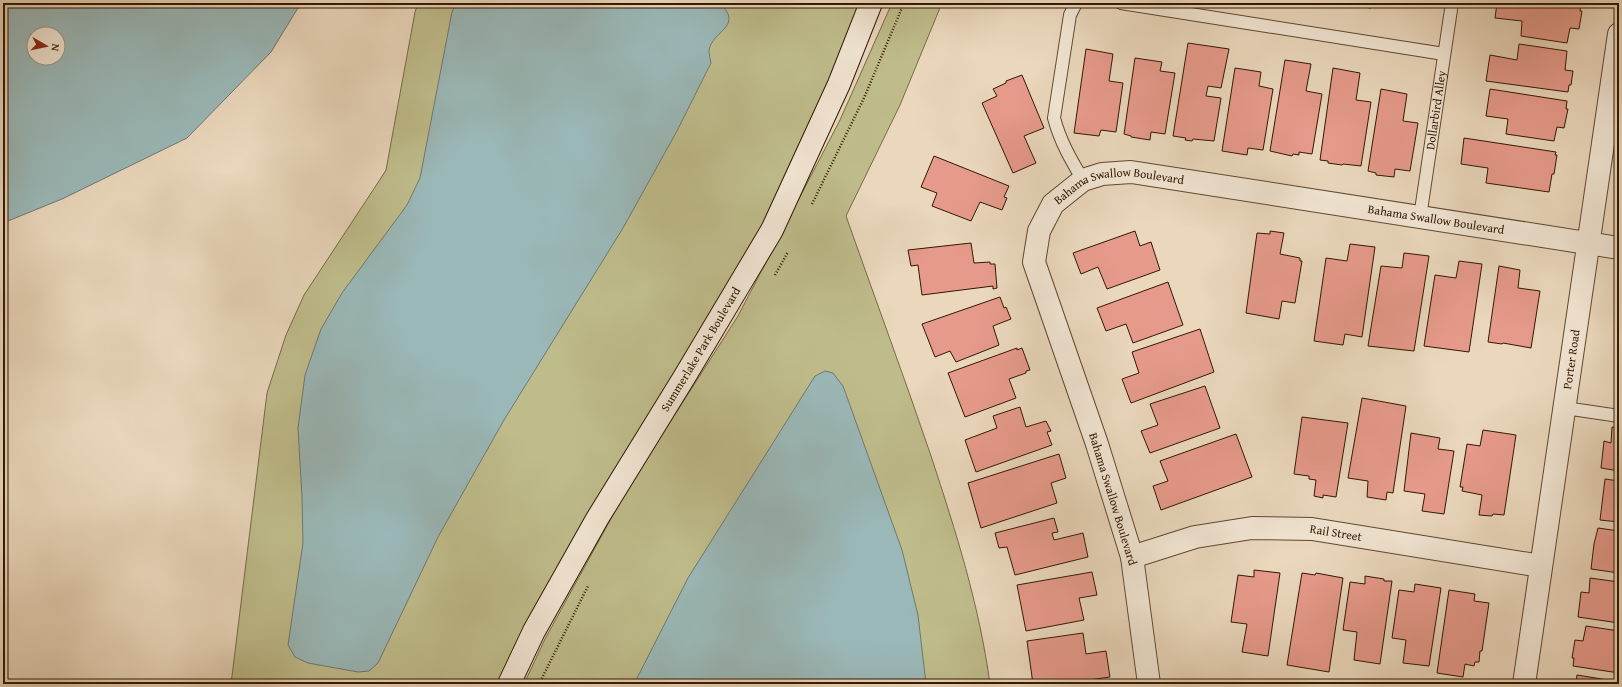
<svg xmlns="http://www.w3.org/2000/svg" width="1622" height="687" font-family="'Gentium Book Plus',serif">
	<rect width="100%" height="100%" fill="#ead7bc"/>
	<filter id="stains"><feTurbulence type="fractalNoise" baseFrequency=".005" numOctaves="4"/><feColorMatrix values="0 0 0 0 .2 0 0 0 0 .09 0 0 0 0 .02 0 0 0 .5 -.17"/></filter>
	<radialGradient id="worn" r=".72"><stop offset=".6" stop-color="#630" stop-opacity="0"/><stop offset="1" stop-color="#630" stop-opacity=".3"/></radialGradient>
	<!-- park -->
	<g fill="#bfbc8b" stroke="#786a46">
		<polygon points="418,3 871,3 772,230 509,684 231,684 267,393 286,335 304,295 381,178 386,170 415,12"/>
		<path d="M 892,3 L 942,3 L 900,105 L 846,216 C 874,296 904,376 931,456 C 956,532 979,604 990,684 L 524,684 L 545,639 L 618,506 L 663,433 L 738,316 L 840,120 Z"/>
	</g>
	<!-- water -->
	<g fill="#9ab8b8" stroke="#70786f" fill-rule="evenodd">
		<path d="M 3,3 L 301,3 L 271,52 L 187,138 L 62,199 L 3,223 ZM 34,34 L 58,34 L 58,58 L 34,58 Z"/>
		<path d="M 456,3 L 720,3 C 744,27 713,30 709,50 C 709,54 710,59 711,63 L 677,131 L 623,228 L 504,420 L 438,537 L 378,663 L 369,671 L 358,672 L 308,663 L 295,657 L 288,645 L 303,543 L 302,497 L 298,428 L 305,375 L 321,329 L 342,293 L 407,205 L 420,178 L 452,12 Z"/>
		<polygon points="825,371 833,373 843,386 902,550 918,615 926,684 634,684 688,578 815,376"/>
	</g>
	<!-- building -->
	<g fill="#e69a8b" stroke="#321801">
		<polygon points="1346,3 1372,3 1371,8 1346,5"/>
		<polygon points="1497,3 1581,3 1580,11 1582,11 1579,29 1570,28 1567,43 1521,36 1522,21 1495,18"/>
		<polygon points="1188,43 1229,49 1221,88 1208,86 1206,96 1221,98 1214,141 1193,139 1192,141 1185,140 1186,138 1173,136"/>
		<polygon points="1519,44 1567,51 1565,70 1573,71 1571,85 1569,85 1568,92 1486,81 1490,55 1517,60"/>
		<polygon points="1086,49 1113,54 1109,81 1123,83 1116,132 1101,130 1099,136 1074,133"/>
		<polygon points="1135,58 1162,62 1160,71 1175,73 1165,134 1151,132 1150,140 1131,137 1131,136 1124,134"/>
		<polygon points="1285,60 1311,64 1306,91 1322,94 1312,154 1299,152 1299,155 1293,154 1292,156 1270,151"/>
		<polygon points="1235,68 1261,72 1259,86 1273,89 1263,150 1248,148 1247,155 1222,151"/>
		<polygon points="1333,68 1360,73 1356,100 1371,102 1361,166 1343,164 1342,165 1328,163 1328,161 1320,160"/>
		<polygon points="1022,75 1044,128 1024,136 1036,163 1013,173 982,103 997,96 993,89 1006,83 1006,81"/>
		<polygon points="1381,89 1407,94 1403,121 1418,123 1410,171 1395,169 1394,177 1376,175 1376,173 1368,171"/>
		<polygon points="1490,89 1567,101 1566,109 1568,109 1564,128 1557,127 1554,141 1506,134 1508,119 1486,116"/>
		<polygon points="1464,138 1556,152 1555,155 1557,155 1554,174 1552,174 1549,192 1486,183 1488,168 1461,164"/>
		<polygon points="934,156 1009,186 1004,197 1007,198 1002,210 980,202 971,221 932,206 937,193 921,187"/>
		<polygon points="1135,231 1140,246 1151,242 1160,270 1107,289 1098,267 1081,274 1073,253"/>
		<polygon points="1270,231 1284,233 1280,254 1300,258 1300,261 1302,261 1295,303 1282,301 1279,319 1246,313 1257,233 1270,234"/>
		<polygon points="971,243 974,263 990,262 990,264 995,264 997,288 993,289 993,286 922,295 918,265 911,266 908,250"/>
		<polygon points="1350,244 1375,247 1362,337 1345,334 1343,345 1314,341 1326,258 1347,261"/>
		<polygon points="1404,253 1429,256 1414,351 1368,346 1381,266 1402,268"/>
		<polygon points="1459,261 1482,264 1469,352 1424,346 1435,275 1456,278"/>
		<polygon points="1499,266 1520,270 1518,288 1540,291 1531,348 1503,343 1502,344 1488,342"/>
		<polygon points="1168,282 1183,325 1133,343 1126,324 1106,331 1097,308"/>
		<polygon points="1000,297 1004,308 1006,307 1011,319 993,326 999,345 956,362 950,351 935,357 922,324"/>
		<polygon points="1200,329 1214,372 1131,403 1122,379 1139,373 1132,352"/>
		<polygon points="1017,348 1017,350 1022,348 1030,370 1026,371 1026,373 1009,379 1016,398 965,417 948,373"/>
		<polygon points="1205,386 1220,428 1150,453 1141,431 1158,425 1150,404"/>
		<polygon points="1362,398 1406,406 1393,493 1387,492 1386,500 1367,497 1368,481 1348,478"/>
		<polygon points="1020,407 1026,427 1046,421 1051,431 1047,432 1052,445 976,472 965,440 997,428 993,416"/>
		<polygon points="1302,417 1348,423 1336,497 1323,495 1323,498 1314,496 1316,480 1309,479 1309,476 1294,474"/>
		<polygon points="1612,427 1619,428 1619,471 1601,468 1604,441 1611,443"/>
		<polygon points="1483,430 1516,435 1504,515 1493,514 1492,516 1479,515 1482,495 1462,491 1463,487 1460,487 1467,444 1480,446"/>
		<polygon points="1411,433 1440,438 1438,449 1454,451 1444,514 1422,511 1425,494 1404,491"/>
		<polygon points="1236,434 1252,477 1161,510 1153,486 1168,481 1160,461"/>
		<polygon points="1059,454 1066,478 1051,483 1057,503 981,528 968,483"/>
		<polygon points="1605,479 1619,481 1619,522 1600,520"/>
		<polygon points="1054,518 1058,532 1052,533 1054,540 1083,533 1088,557 1015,575 1007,547 999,548 995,533"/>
		<polygon points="1598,528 1619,531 1619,573 1591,569 1594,544"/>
		<polygon points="1254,570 1280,573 1268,656 1242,652 1247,624 1231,622 1238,575 1254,577"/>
		<polygon points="1092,572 1097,595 1079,598 1084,620 1026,631 1017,585"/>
		<polygon points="1302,573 1315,575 1316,573 1343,578 1329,672 1287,665"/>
		<polygon points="1365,576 1384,579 1384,581 1392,581 1380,664 1354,660 1357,632 1343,630 1350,582 1365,584"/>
		<polygon points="1590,578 1619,582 1619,623 1578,617 1581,592 1589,593"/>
		<polygon points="1415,584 1441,588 1429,666 1403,663 1406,640 1392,638 1399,590 1414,592"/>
		<polygon points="1449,590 1475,594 1474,601 1489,603 1482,651 1480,651 1479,662 1475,662 1474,666 1465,664 1463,677 1437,673"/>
		<polygon points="1586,626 1619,631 1619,673 1573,666 1574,658 1572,658 1575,640 1583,641"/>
		<polygon points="1083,633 1086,654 1106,651 1110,677 1060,684 1033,684 1027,641"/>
		<polygon points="1577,675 1608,680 1608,684 1576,684"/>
	</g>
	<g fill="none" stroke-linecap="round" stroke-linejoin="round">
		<!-- service casing -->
		<g stroke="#604830" stroke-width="14">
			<g id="service">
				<path d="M 1076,3 L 1070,15 L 1054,118 C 1060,141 1071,160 1083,180"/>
				<polyline points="1121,3 1444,54"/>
				<path id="s1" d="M 1420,217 L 1452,3"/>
				<polyline points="1565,408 1619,416"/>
			</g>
		</g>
		<!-- minor casing -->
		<g stroke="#604830" stroke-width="24">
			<g id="minor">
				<path id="s2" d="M 1132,557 L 1195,537 L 1252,528 L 1312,529 L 1541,566"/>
				<path id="s3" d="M 1149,684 L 1132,557 L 1097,444 L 1034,262 L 1039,231 L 1053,204 L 1083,180 L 1102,174 L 1131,172 L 1619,248"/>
				<path id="s4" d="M 1524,684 L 1619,34"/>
			</g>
		</g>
		<!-- secondary casing -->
		<g stroke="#321801" stroke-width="24">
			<g id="secondary">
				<path id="s5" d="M 509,684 L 534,631 L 597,519 L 685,376 L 772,230 L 839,84 L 871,3"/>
			</g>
		</g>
		<!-- path -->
		<g stroke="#321801" stroke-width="2.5" stroke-dasharray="1 2" stroke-linecap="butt">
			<polyline points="812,204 864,98 904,3"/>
			<polyline points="775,275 788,252"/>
			<polyline points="539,684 588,586"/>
		</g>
		<!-- service -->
		<use href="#service" stroke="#f1e5d3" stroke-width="12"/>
		<!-- minor -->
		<use href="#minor" stroke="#f1e5d3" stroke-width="22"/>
		<!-- secondary -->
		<use href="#secondary" stroke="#f1e5d3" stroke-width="22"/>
	</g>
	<g text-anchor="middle" stroke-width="4" stroke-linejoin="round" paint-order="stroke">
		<!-- street labels -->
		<g font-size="12" fill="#321801" stroke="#f1e5d3">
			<text dy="4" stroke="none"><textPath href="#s1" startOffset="108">Dollarbird Alley</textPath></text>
			<text dy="4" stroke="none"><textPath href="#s3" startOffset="573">Bahama Swallow Boulevard</textPath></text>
			<text dy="4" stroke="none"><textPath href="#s3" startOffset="897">Bahama Swallow Boulevard</textPath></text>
			<text dy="4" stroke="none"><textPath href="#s5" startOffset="386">Summerlake Park Boulevard</textPath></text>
			<text dy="4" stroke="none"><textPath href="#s4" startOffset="328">Porter Road</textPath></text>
			<text transform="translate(1113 499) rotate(73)" y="4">Bahama Swallow Boulevard</text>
			<text dy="4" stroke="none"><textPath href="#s2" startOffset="208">Rail Street</textPath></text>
		</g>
	</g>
	<!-- margin -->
	<rect width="1622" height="687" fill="none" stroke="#ead7bc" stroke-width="16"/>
	<rect x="4" y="4" width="1614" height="679" fill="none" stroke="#321801" stroke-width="2"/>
	<rect x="8" y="8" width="1606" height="671" fill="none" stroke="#321801"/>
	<!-- north arrow -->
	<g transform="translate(46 46) rotate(99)"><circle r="19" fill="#f1e5d3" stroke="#a5937f"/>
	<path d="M0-3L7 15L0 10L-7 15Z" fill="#8f2418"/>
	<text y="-6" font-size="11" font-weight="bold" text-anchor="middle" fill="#321801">N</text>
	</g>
	<rect width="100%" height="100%" filter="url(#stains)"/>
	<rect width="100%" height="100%" fill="url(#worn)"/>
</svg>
